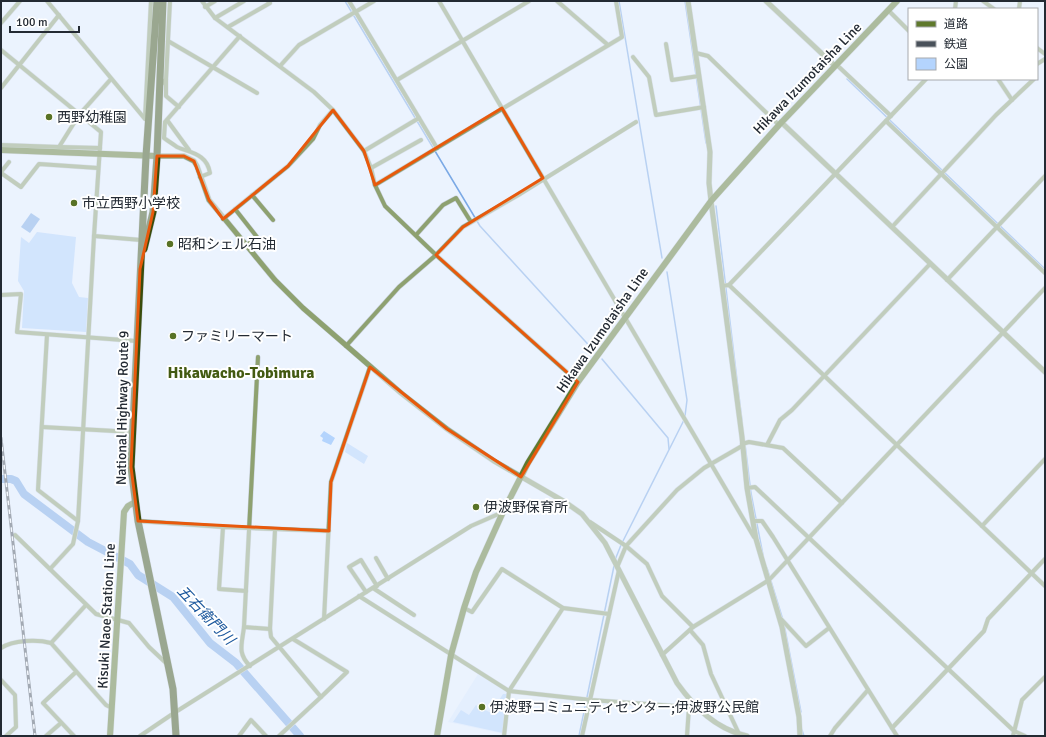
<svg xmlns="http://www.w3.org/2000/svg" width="1046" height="737" font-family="Signika,'Noto Sans JP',sans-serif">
	<rect width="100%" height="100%" fill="#ebf3fe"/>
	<!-- built -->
	<polygon fill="#dcebfe" points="478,674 509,692 504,734 448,722"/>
	<!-- green -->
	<g fill="#b4d4fd">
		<polygon points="37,232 76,237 72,283 79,297 88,298 86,332 22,328 24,291 18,281 21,237 29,243"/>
		<polygon points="324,431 335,438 331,445 322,441 323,438 320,436"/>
		<polygon points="347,443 368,456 364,464 345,452"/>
		<polygon points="503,694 508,694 503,733 453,722 461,710 469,715 476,705 491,713"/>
	</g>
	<!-- water -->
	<polygon fill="#7ba9e5" points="31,213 40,219 30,233 21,227"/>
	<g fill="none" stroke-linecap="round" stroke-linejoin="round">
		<!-- stream -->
		<g stroke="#7ba9e5" stroke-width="1.5">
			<polyline points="345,1 480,226 595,352"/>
			<polyline points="619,1 662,258"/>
			<polyline points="685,1 706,143"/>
			<polyline points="847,79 1045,269"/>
			<polyline points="716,206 742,421"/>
			<polyline points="667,272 687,400 685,416"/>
			<polyline points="602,359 668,438 669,449"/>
			<polyline points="745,444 751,493 763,555"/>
			<polyline points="615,560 621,545 684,420"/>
			<polyline points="767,568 783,620"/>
			<polyline points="784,624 801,712"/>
			<polyline points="802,730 804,736"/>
			<polyline points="579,736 614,566"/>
		</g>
		<!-- river -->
		<polyline stroke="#7ba9e5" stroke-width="8" points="1,479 11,479 16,481 24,494 88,542 130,564 138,575 173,597 210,643 236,663 300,736"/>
		<!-- minor casing -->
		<g stroke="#c7cfd9" stroke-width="5">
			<g id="minor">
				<polyline points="47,1 145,119"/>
				<polyline points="202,1 215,18 314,92 333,110 364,151 371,168 375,185 385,206 436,255 578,382"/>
				<polyline points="349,1 437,148"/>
				<polyline points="439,1 754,537"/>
				<polyline points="557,1 608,45"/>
				<polyline points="983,1 994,9"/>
				<polyline points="205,7 215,1"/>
				<polyline points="955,9 956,1"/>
				<polyline points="1019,9 1020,1"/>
				<polyline points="888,10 909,31"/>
				<polyline points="215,18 244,1"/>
				<polyline points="1,23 20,1"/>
				<polyline points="228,27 270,3 268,1"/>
				<polyline points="168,41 257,93"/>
				<polyline points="666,44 672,80 699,76"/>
				<polyline points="1037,48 1045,54"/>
				<polyline points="1,50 101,132 94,236 141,240"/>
				<polyline points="696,53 708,56 779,125"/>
				<polyline points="633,57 649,77 656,115 704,107"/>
				<polyline points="1037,64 1045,59"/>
				<polyline points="834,65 839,67 891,116"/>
				<polyline points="280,66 299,45 374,1"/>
				<polyline points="998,79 1012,100"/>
				<polyline points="166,80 166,96 179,107"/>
				<polyline points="397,80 529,1"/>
				<polyline points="160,86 166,79 170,1"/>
				<polyline points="1,88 59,15"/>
				<polyline points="145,118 151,1"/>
				<polyline points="167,120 189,150"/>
				<polyline points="886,121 1045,273"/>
				<polyline points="1,145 59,147 79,115 111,79"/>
				<polyline points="59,147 100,148"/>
				<polyline points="364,151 419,118"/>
				<polyline points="371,168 421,140"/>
				<polyline points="1,172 9,162"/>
				<polyline points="1,173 21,187 39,164 98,168"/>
				<path d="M 200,177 L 210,173 C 207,154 191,153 177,147 C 173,144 168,141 164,138 L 165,122 L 240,36"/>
				<polyline points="375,185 622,37 616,1"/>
				<polyline points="252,195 273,220"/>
				<polyline points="235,209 257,237 246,246"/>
				<polyline points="223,219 288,166 313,139 320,125 333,110"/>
				<polyline points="892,227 996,115 1034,79"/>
				<polyline points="416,235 443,205 456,198 471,222"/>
				<polyline points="947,280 1045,176"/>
				<polyline points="729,285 1045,586"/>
				<polyline points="722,286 729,285 926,79"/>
				<polyline points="1,295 21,294 17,332 136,341"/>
				<polyline points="47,335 38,490 78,521 73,544 50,569"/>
				<polyline points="346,346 399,287 436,255 463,227 520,194 636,122"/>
				<polyline points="258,357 244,627 270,629"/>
				<polyline points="42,427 133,432"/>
				<polyline points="742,444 749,442 783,448 842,503"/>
				<polyline points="767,445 780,420 792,410 930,264"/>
				<polyline points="747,488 755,487 1014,731 1025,736"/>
				<polyline points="78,521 94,236"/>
				<polyline points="138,521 223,527"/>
				<polyline points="753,521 762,521 773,537 897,736"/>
				<polyline points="590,522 626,546 647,564 662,596 693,627"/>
				<polyline points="982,526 1045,459"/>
				<polyline points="275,530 270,629 271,637 321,697 279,736"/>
				<polyline points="15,535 96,614 129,623 149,647 166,663"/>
				<polyline points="376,558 388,579"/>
				<polyline points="618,565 626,546 677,490 704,468 742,446"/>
				<polyline points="373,588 414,615"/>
				<polyline points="246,591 219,589 223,527 329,531"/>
				<polyline points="366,592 349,567 361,560 377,586"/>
				<polyline points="359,596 509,691 591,700 689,707 692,704"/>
				<polyline points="464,608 472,612 502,569 563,608 609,614"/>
				<polyline points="324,619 331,482 370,367"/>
				<polyline points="781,619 806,646 829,628"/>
				<path d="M 244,627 C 242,644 237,653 250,666"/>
				<polyline points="690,630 703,645 711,674 740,736"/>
				<polyline points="293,639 347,672 321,697"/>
				<polyline points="51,643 86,605"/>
				<path d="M 1,648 C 13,640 37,639 51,643 L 106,705 L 112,708"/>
				<polyline points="662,655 693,627 769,580 1045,288"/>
				<polyline points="1,680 15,695 16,727 6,736"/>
				<polyline points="892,728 984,631 988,619 1045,559"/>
				<polyline points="46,736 61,723"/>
				<polyline points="74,736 43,703 76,672"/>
				<polyline points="140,736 174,713 471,526 503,512"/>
				<polyline points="239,736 251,720 266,736"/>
				<polyline points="504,736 509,691 563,608"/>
				<polyline points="582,736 619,570"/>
				<polyline points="687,736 689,707"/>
				<polyline points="830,736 835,728 868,690"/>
				<polyline points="1013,736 1022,700 1045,677"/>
			</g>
		</g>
		<!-- tertiary casing -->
		<g stroke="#c7cfd9" stroke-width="6">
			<g id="tertiary">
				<polyline points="688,1 710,152 709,183 711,201 742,437 747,488 756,539 782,627 799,717 800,736"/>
				<polyline points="766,1 834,65"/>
				<polyline points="781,122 1045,372"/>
				<path d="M 157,156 L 184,156 L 194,161 L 197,166 L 209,200 L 275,280 L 303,308 L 401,393 L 447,429 L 494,461 L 565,502 L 582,514 L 605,543 L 677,683 C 695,708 716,729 747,736"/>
			</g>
		</g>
		<!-- secondary casing -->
		<g stroke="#c7cfd9" stroke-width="7">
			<g id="secondary">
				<polyline points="1,150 157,156"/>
				<polyline points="110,736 124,512 128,506 135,502"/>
				<polyline points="437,736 451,655 464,608 476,572 503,512 528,463 578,382 711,201 779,125 897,1"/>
			</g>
		</g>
		<!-- trunk casing -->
		<g stroke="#c7cfd9" stroke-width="8">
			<g id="trunk">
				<polyline points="157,1 146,156 131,467 138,521 173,689 176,736"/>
				<polyline points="144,249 153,212 157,156 163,1"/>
			</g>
		</g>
		<!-- minor -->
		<use href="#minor" stroke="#8ea170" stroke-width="4"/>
		<!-- tertiary -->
		<use href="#tertiary" stroke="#8ea170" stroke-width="5"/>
		<!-- secondary -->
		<use href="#secondary" stroke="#5f792c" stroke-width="6"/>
		<!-- trunk -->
		<use href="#trunk" stroke="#394c0c" stroke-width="7"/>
		<!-- rail casing -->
		<g stroke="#49515a" stroke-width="3">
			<polyline id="rail" points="1,438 35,736"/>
		</g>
		<!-- rail -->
		<use href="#rail" stroke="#fff" stroke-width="1.5" stroke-dasharray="4.5" stroke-linecap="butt"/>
	</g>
	<!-- marked area -->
	<path d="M0 0H1046V737H0ZM 502,108 L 543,178 L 463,227 L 436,255 L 578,382 L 521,477 L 447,429 L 370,367 L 331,482 L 329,531 L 138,521 L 131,467 L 140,269 L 153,212 L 157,156 L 184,156 L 194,161 L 209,200 L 223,219 L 288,166 L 333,110 L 364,151 L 375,185 Z" fill="#ebf3fe" fill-opacity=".55" fill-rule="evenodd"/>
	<path fill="none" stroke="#e8590c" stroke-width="3" stroke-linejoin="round" d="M 502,108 L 543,178 L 463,227 L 436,255 L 578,382 L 521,477 L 447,429 L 370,367 L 331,482 L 329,531 L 138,521 L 131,467 L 140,269 L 153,212 L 157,156 L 184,156 L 194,161 L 209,200 L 223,219 L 288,166 L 333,110 L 364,151 L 375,185 Z"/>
	<!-- markers -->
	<g fill="#587225" stroke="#fff" stroke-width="1.5">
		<circle cx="49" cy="117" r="4"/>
		<circle cx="74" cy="203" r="4"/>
		<circle cx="170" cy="244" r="4"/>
		<circle cx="173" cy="336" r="4"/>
		<circle cx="476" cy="507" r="4"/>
		<circle cx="482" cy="707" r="4"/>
	</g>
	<g text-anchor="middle" stroke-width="4" stroke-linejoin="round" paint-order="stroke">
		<!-- street labels -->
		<g font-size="14" fill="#232a33" stroke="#fff">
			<text transform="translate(807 78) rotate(-46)" y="5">Hikawa Izumotaisha Line</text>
			<text transform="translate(602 330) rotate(-55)" y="5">Hikawa Izumotaisha Line</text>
			<text transform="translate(122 408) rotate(-89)" y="5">National Highway Route 9</text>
			<text transform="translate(106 616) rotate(-87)" y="5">Kisuki Naoe Station Line</text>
		</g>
		<!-- poi labels -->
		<g font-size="14" fill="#232a33" stroke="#fff" text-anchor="start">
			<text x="57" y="122">西野幼稚園</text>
			<text x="82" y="208">市立西野小学校</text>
			<text x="178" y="249">昭和シェル石油</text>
			<text x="181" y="341">ファミリーマート</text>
			<text x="484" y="512">伊波野保育所</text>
			<text x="490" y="712">伊波野コミュニティセンター;伊波野公民館</text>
		</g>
		<!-- water labels -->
		<g font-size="15" font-style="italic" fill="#19569c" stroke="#fff">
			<text transform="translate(206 615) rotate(46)" y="5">五右衛門川</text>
		</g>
		<!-- quarter labels -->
		<g font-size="16" font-weight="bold" fill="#435a11" stroke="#fff">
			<text x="241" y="378">Hikawacho-Tobimura</text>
		</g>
	</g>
	<!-- border -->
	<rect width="1046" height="737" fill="none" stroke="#232a33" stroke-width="4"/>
	<!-- legend -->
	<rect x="908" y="8" width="130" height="72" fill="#ffffff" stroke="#a7aaad"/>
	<rect x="916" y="21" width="20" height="6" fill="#5f792c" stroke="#a7aaad"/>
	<text x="944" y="28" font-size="12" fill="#232a33">道路</text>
	<rect x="916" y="41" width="20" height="6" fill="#49515a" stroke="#a7aaad"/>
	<text x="944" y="48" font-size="12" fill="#232a33">鉄道</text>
	<rect x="916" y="58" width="20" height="12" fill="#b4d4fd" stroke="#a7aaad"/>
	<text x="944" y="68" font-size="12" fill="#232a33">公園</text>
	<!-- scale -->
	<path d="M10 26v6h69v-6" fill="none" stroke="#232a33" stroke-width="2"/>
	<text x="16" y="26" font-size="12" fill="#232a33" stroke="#ffffff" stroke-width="3" paint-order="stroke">100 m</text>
</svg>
